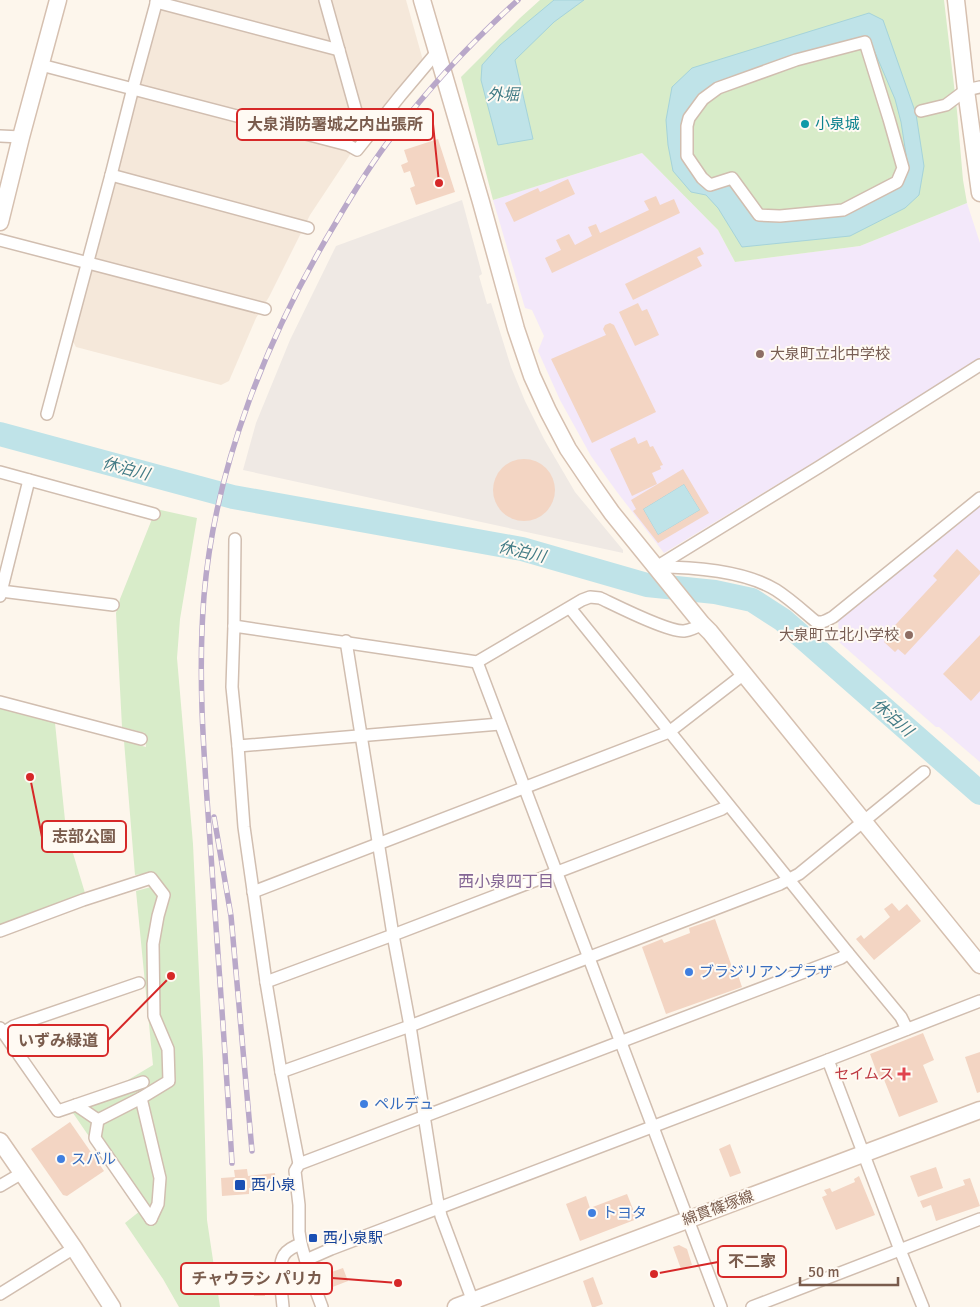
<svg xmlns="http://www.w3.org/2000/svg" width="980" height="1307" font-family="Signika,'Noto Sans JP',sans-serif">
	<rect width="100%" height="100%" fill="#fdf6ec"/>
	<!-- residential -->
	<polygon fill="#f5e8da" points="162,0 406,0 424,64 369,126 310,215 269,297 256,318 229,381 221,385 76,347 72,340"/>
	<!-- industrial -->
	<polygon fill="#efe9e4" points="462,200 482,274 479,276 487,304 491,303 511,367 525,401 544,439 575,492 623,550 623,553 243,470 256,423 290,340 336,246"/>
	<!-- education -->
	<g fill="#f3e8fa">
		<polygon points="642,153 718,230 735,262 860,246 967,203 980,243 980,358 814,462 664,553 617,492 591,456 560,400 538,351 544,336 532,310 525,308 493,200"/>
		<polygon points="980,504 980,762 939,727 936,727 839,642 838,617"/>
	</g>
	<!-- green -->
	<g fill="#d8ecc9">
		<polygon points="540,0 944,0 957,111 963,180 967,203 860,246 735,262 718,230 642,153 493,200 461,77 520,18"/>
		<polygon points="156,509 197,518 180,619 177,658 193,844 203,1060 207,1220 220,1307 179,1307 163,1279 125,1223 140,1211 73,1113 153,1065 136,891 151,887 150,873 135,875 124,741 146,747 145,733 122,727 116,613 120,599"/>
		<polygon points="0,708 55,723 66,830 85,893 0,925"/>
	</g>
	<!-- water -->
	<g fill="#bfe3e8" stroke="#a5d3da" fill-rule="evenodd">
		<polygon points="554,0 584,0 554,22 515,60 533,139 498,145 481,80 482,65 500,45"/>
		<path d="M 869,13 L 883,20 L 916,114 L 924,166 L 919,195 L 905,208 L 850,236 L 742,247 L 718,208 L 706,195 L 691,192 L 673,171 L 668,145 L 666,120 L 672,87 L 692,68 ZM 868,36 L 895,99 L 901,122 L 908,167 L 902,184 L 843,215 L 757,218 L 732,182 L 699,182 L 684,121 L 698,96 L 715,83 L 795,55 Z"/>
		<polygon points="684,484 700,510 658,535 643,509"/>
	</g>
	<g fill="none" stroke-linecap="round" stroke-linejoin="round">
		<!-- river -->
		<polyline stroke="#bfe3e8" stroke-width="24" points="0,434 233,497 522,549 647,585 715,592 752,600 783,620 980,793"/>
	</g>
	<!-- building -->
	<g fill="#f3d5c3" fill-rule="evenodd">
		<polygon points="438,139 455,192 416,205 410,188 415,186 410,171 404,173 401,165 408,162 404,150"/>
		<polygon points="568,179 575,194 514,222 505,203 538,188 540,192"/>
		<polygon points="656,196 660,205 674,199 680,213 552,273 545,258 561,250 556,240 569,234 575,245 592,236 588,227 596,224 600,233 649,210 644,201"/>
		<polygon points="700,247 704,254 697,257 702,266 633,300 625,284"/>
		<polygon points="638,303 642,311 647,309 659,335 635,346 619,312"/>
		<polygon points="610,323 614,325 656,412 592,443 551,359 606,335 603,329 605,325"/>
		<polygon points="635,437 638,444 647,440 650,447 653,446 663,465 660,466 661,469 652,473 657,484 632,496 610,449"/>
		<circle cx="524" cy="490" r="31"/>
		<path d="M 683,469 L 709,513 L 658,543 L 633,511 L 636,509 L 631,500 ZM 684,484 L 700,510 L 658,535 L 643,509 Z"/>
		<polygon points="957,549 980,571 980,574 905,655 898,649 895,652 884,642 887,639 885,636 937,580 933,576"/>
		<polygon points="980,635 980,691 971,701 943,674"/>
		<polygon points="892,903 899,911 907,904 921,921 874,960 856,939 861,935 864,939 890,917 884,909"/>
		<polygon points="715,919 732,967 735,966 742,987 666,1014 642,947 662,939 664,943 690,933 689,928"/>
		<polygon points="923,1033 934,1060 923,1065 938,1102 899,1117 883,1077 879,1078 870,1054"/>
		<polygon points="980,1052 980,1092 977,1093 965,1057"/>
		<polygon points="70,1122 104,1171 67,1196 63,1195 31,1149"/>
		<polygon points="730,1144 741,1173 730,1177 719,1149"/>
		<polygon points="936,1167 943,1188 918,1197 910,1176"/>
		<polygon points="247,1169 248,1176 275,1173 276,1185 249,1188 249,1194 222,1196 221,1178 235,1177 234,1170"/>
		<polygon points="859,1176 875,1215 836,1230 822,1197 827,1195 824,1190 830,1188 832,1192 855,1182 854,1179"/>
		<polygon points="970,1178 980,1206 936,1221 931,1205 923,1208 920,1201 965,1185 963,1180"/>
		<polygon points="627,1194 637,1219 580,1241 566,1204 586,1196 590,1208"/>
		<polygon points="679,1245 687,1249 692,1265 681,1269 673,1247"/>
		<polygon points="343,1268 348,1281 330,1288 326,1274"/>
		<polygon points="253,1276 263,1276 265,1296 254,1296"/>
		<polygon points="593,1277 603,1304 595,1307 592,1307 583,1281"/>
	</g>
	<g fill="none" stroke-linecap="round" stroke-linejoin="round">
		<!-- street casing -->
		<g stroke="#d1beb0" stroke-width="14">
			<g id="street">
				<polyline points="325,0 361,129 366,138"/>
				<polyline points="156,2 339,50"/>
				<polygon points="865,42 889,119 903,168 897,182 843,210 780,216 759,215 732,178 710,185 702,178 687,156 687,126 689,118 703,99 718,88 796,60"/>
				<polyline points="41,65 348,145 357,150 400,96 437,52"/>
				<polyline points="921,111 946,105 966,90 980,87"/>
				<polyline points="0,136 21,137"/>
				<polyline points="111,175 308,228"/>
				<polyline points="0,240 265,309"/>
				<polyline points="47,414 111,175 133,88 157,0"/>
				<polyline points="0,472 154,514"/>
				<polyline points="658,566 819,467 980,365"/>
				<path d="M 657,567 C 693,567 745,571 776,590 C 790,599 803,611 815,621 C 822,624 827,620 833,617 L 980,498"/>
				<polyline points="1,591 113,605"/>
				<polyline points="0,596 29,480"/>
				<polyline points="570,608 848,953 901,1017 907,1029"/>
				<polyline points="234,626 235,539"/>
				<polyline points="346,641 393,935 410,1026 437,1198 441,1216 475,1307"/>
				<polyline points="477,662 721,1307"/>
				<polyline points="0,702 141,739"/>
				<polyline points="238,746 500,724"/>
				<polyline points="253,892 669,732 744,674"/>
				<polyline points="0,931 83,900 151,878 164,895 158,916 153,944 154,1016 168,1049 169,1081 141,1098 160,1178 158,1204 151,1219"/>
				<polyline points="266,982 393,935 722,809 728,805"/>
				<polyline points="0,1028 58,1111 143,1082"/>
				<polyline points="3,1033 14,1026 139,983"/>
				<polyline points="828,1060 900,1250 923,1307"/>
				<polyline points="281,1072 410,1026 780,884 799,874 924,772"/>
				<polyline points="76,1105 98,1120 95,1138 151,1219"/>
				<polyline points="98,1120 141,1098"/>
				<path d="M 299,1164 L 281,1072 L 266,982 L 244,827 L 238,746 L 232,687 L 234,626 L 477,662 L 582,600 L 590,597 L 600,598 C 617,606 668,632 684,631 C 691,630 697,627 702,624"/>
				<polyline points="0,1186 22,1173"/>
				<polyline points="306,1260 331,1249 828,1060 980,1001"/>
				<polyline points="0,1294 74,1248"/>
				<path d="M 283,1307 C 282,1294 277,1265 284,1255 C 288,1249 295,1246 301,1244"/>
				<polyline points="322,1307 309,1272 301,1244 299,1232 299,1205 295,1171 299,1164 841,958 848,953"/>
				<polyline points="752,1307 980,1219"/>
			</g>
		</g>
		<!-- secondary casing -->
		<g stroke="#d6c0b0" stroke-width="19">
			<g id="secondary">
				<polyline points="422,0 481,202 516,329 532,376 548,411 568,449 593,486 612,513 702,624 710,632 980,965"/>
				<polyline points="956,0 966,90 980,193"/>
				<polyline points="0,222 21,137 58,0"/>
				<polyline points="0,1141 74,1248 112,1307"/>
				<polyline points="456,1307 980,1110"/>
			</g>
		</g>
		<!-- street -->
		<use href="#street" stroke="#fff" stroke-width="11"/>
		<!-- secondary -->
		<use href="#secondary" stroke="#fff" stroke-width="16"/>
		<!-- rail casing -->
		<g stroke="#b9a8c9" stroke-width="5.5">
			<g id="rail">
				<polyline points="214,817 231,916 252,1151"/>
				<path d="M 232,1163 C 226,1060 218,957 211,855 C 205,769 197,682 204,596 C 215,465 268,335 335,224 C 353,193 372,162 394,134 C 431,85 473,41 518,0"/>
			</g>
		</g>
		<!-- rail -->
		<use href="#rail" stroke="#fffaf3" stroke-width="4" stroke-dasharray="11" stroke-linecap="butt"/>
	</g>
	<!-- markers -->
	<circle fill="#0f9aa8" stroke="#fffaf3" stroke-width="2" cx="805" cy="124" r="5"/>
	<g fill="#8d6e63" stroke="#fffaf3" stroke-width="2">
		<circle cx="760" cy="354" r="5"/>
		<circle cx="909" cy="635" r="5"/>
	</g>
	<g fill="#3f7fe0" stroke="#fffaf3" stroke-width="2">
		<circle cx="689" cy="972" r="5"/>
		<circle cx="364" cy="1104" r="5"/>
		<circle cx="61" cy="1159" r="5"/>
		<circle cx="592" cy="1213" r="5"/>
	</g>
	<path fill="#e0444e" stroke="#fffaf3" stroke-width="2" d="M901.5 1066.5h5v5h5v5h-5v5h-5v-5h-5v-5h5z"/>
	<g fill="#1a4fb4" stroke="#fffaf3" stroke-width="2">
		<rect x="234" y="1179" width="12" height="12" rx="2.5"/>
		<rect x="308" y="1233" width="10" height="10" rx="2.5"/>
	</g>
	<g text-anchor="middle" stroke-width="4" stroke-linejoin="round" paint-order="stroke">
		<!-- culture labels -->
		<g font-size="15" fill="#0d838f" stroke="#fffaf3" text-anchor="start">
			<text x="815" y="129">小泉城</text>
		</g>
		<!-- education labels -->
		<g font-size="15" fill="#785e54" stroke="#fffaf3" text-anchor="start">
			<text x="770" y="359">大泉町立北中学校</text>
			<text x="899" y="640" text-anchor="end">大泉町立北小学校</text>
		</g>
		<!-- shop labels -->
		<g font-size="15" fill="#366cbe" stroke="#fffaf3" text-anchor="start">
			<text x="699" y="977">ブラジリアンプラザ</text>
			<text x="374" y="1109">ペルデュ</text>
			<text x="71" y="1164">スバル</text>
			<text x="602" y="1218">トヨタ</text>
		</g>
		<!-- health labels -->
		<g font-size="15" fill="#be3a42" stroke="#fffaf3" text-anchor="end">
			<text x="894" y="1079">セイムス</text>
		</g>
		<!-- transit labels -->
		<g font-size="15" fill="#164399" stroke="#fffaf3" text-anchor="start">
			<text x="251" y="1190">西小泉</text>
			<text x="323" y="1243">西小泉駅</text>
		</g>
		<!-- street labels -->
		<g font-size="15" fill="#7a5c4d" stroke="#fffaf3">
			<text transform="translate(718 1208) rotate(-20)" y="5">綿貫篠塚線</text>
		</g>
		<!-- water labels -->
		<g font-size="16" font-style="italic" fill="#437c86" stroke="#fffaf3">
			<text x="503" y="100">外堀</text>
			<text transform="translate(126 468) rotate(15)" y="6">休泊川</text>
			<text transform="translate(522 551) rotate(13)" y="6">休泊川</text>
			<text transform="translate(893 717) rotate(41)" y="6">休泊川</text>
		</g>
		<!-- neighbourhood labels -->
		<g font-size="16" fill="#846695" stroke="#fffaf3">
			<text x="506" y="887">西小泉四丁目</text>
		</g>
	</g>
	<!-- callouts -->
	<path fill="none" stroke="#d62828" stroke-width="2" d="M439 183L433 124M30 777L42 837M171 976L108 1040M654 1274L718 1262M398 1283L332 1278"/>
	<g fill="#d62828" stroke="#fffaf3" stroke-width="2">
		<circle cx="439" cy="183" r="5"/>
		<circle cx="30" cy="777" r="5"/>
		<circle cx="171" cy="976" r="5"/>
		<circle cx="654" cy="1274" r="5"/>
		<circle cx="398" cy="1283" r="5"/>
	</g>
	<g fill="#fffaf3" stroke="#d62828" stroke-width="2">
		<rect x="237" y="109" width="196" height="31" rx="5"/>
		<rect x="42" y="821" width="84" height="31" rx="5"/>
		<rect x="8" y="1025" width="100" height="31" rx="5"/>
		<rect x="718" y="1246" width="68" height="31" rx="5"/>
		<rect x="181" y="1263" width="151" height="31" rx="5"/>
	</g>
	<g font-size="16" text-anchor="middle" font-weight="bold" fill="#7a5c4d">
		<text x="335" y="130">大泉消防署城之内出張所</text>
		<text x="84" y="842">志部公園</text>
		<text x="58" y="1046">いずみ緑道</text>
		<text x="752" y="1267">不二家</text>
		<text x="257" y="1284">チャウラシ パリカ</text>
	</g>
	<!-- scale -->
	<path d="M800 1277v8h98v-8" fill="none" stroke="#7a5c4d" stroke-width="2.5"/>
	<text x="808" y="1277" font-size="15" fill="#7a5c4d" stroke="#fffaf3" stroke-width="4" paint-order="stroke">50 m</text>
</svg>
